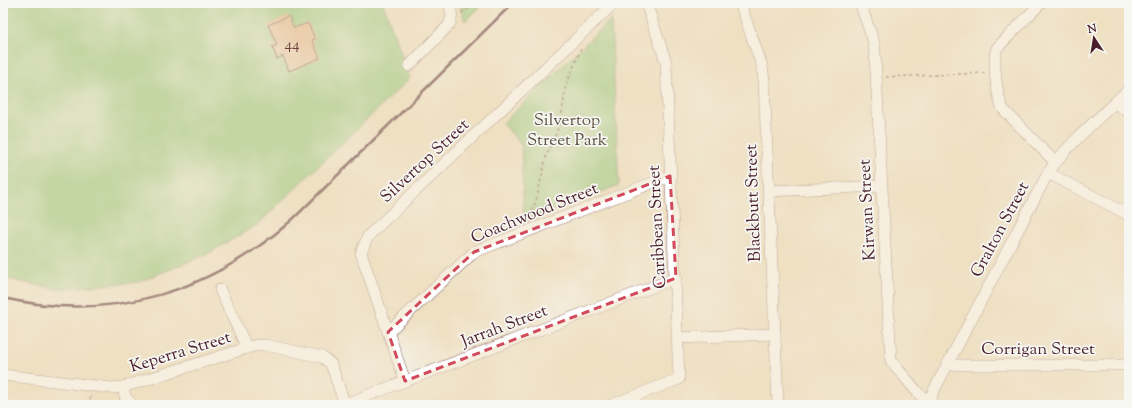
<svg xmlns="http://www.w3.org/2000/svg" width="1132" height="408" font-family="'Sorts Mill Goudy',serif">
	<rect width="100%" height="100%" fill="#f6f6f2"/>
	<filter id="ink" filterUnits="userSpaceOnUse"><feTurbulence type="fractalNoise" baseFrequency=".025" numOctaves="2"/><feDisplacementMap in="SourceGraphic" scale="8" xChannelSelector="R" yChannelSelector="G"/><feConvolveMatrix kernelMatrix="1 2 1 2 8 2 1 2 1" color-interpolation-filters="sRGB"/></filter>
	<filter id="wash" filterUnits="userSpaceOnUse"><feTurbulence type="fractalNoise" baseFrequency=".012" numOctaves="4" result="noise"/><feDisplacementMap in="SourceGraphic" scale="16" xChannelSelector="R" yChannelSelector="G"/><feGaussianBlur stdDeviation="0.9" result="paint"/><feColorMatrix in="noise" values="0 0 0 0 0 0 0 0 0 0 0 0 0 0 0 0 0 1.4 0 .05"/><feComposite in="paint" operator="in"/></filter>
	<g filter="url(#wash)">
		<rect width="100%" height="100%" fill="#efe0c2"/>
		<!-- green -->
		<g fill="#90c97c" stroke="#6d7454">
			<polygon points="3,3 383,3 410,78 257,225 207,254 139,282 56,289 3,278"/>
			<polygon points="459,3 485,3 465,21"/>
			<polygon points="611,19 619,185 524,222 521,145 503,123"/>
		</g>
		<g id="blocks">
			<!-- building -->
			<polygon fill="#e4a879" points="289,16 294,28 308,23 315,39 312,40 320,58 289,71 283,56 277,59 272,47 277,45 268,25"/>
		</g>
	</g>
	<g filter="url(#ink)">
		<use href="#blocks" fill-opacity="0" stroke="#846360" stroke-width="1"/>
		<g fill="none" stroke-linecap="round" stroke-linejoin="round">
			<!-- minor casing -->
			<g stroke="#846360" stroke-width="12">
				<g id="minor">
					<polyline points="740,3 762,66 764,80 778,405"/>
					<polyline points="860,3 874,43 875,54 891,361 919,394 930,402"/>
					<path d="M 1041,3 L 997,48 C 992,59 997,98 1003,109 L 1055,162"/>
					<path d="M 409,66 L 449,25 C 453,17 452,12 449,3"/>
					<polyline points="1115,103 1129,112"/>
					<polyline points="1048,173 1129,215"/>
					<polyline points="768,191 881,186"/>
					<polyline points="220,290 247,348"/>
					<polyline points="388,332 474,252 670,176"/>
					<polyline points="678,338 775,334"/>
					<polyline points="947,365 1124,365 1129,364"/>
					<polyline points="3,375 112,388 123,387 247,348 257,345 265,345 322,357 331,364 345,405"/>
					<polyline points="405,381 361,253 368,236 614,3"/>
					<polyline points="123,387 125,397 133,405"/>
					<polyline points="345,404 676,278"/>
					<polyline points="611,405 679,379 666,62 646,3"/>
					<path d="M 930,405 L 932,394 L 1048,173 C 1070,141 1102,116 1129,89"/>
				</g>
			</g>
			<!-- path -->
			<g stroke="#846360" stroke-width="1.5" stroke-dasharray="3 3" stroke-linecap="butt">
				<polyline points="461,13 477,3"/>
				<polyline points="886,77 986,73"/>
				<polyline points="527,222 536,201 546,157 555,136 561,119 566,85 581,49"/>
				<polyline points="89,405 91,395"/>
			</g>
			<!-- minor -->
			<use href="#minor" stroke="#fff" stroke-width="11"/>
			<!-- rail -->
			<path stroke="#4a1f2b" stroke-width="2.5" d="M 3,298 C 112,323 212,292 294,218 L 513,3"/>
		</g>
	</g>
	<!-- marked area -->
	<path d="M0 0H1132V408H0ZM 670,176 L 676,278 L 405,381 L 388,332 L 474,252 Z" fill="#efe0c2" fill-opacity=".55" fill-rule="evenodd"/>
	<path fill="none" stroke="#d1495b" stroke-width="3" stroke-dasharray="8 5" stroke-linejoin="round" d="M 670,176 L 676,278 L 405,381 L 388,332 L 474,252 Z"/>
	<g text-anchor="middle" stroke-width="3.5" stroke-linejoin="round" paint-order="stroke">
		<!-- number labels -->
		<g font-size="15" fill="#70413e">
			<text x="292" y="49">44</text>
		</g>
		<!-- park labels -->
		<g font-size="17" fill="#5f5243" stroke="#f6f6f2">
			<text x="567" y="125">Silvertop<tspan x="567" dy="20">Street Park</tspan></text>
		</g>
		<!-- street labels -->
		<g font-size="17" fill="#4a1f2b" stroke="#f6f6f2">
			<text transform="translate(424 160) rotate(-43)" y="6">Silvertop Street</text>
			<text transform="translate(752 203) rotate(-92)" y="6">Blackbutt Street</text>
			<text transform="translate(866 210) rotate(-93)" y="6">Kirwan Street</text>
			<text transform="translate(534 212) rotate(-22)" y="6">Coachwood Street</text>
			<text transform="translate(656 227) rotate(-93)" y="6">Caribbean Street</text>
			<text transform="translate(999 229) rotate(-62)" y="6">Gralton Street</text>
			<text transform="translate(504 325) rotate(-21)" y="6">Jarrah Street</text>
			<text x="1038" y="354">Corrigan Street</text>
			<text transform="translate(180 351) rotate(-17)" y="6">Keperra Street</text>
		</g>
	</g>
	<!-- margin -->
	<rect width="1132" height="408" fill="none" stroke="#f6f6f2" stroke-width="16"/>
	<!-- north arrow -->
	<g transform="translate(1094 38) rotate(348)" stroke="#f6f6f2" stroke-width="3" paint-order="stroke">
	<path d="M0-3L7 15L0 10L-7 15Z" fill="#4a1f2b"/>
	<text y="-6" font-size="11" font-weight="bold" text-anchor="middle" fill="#4a1f2b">N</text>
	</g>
</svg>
